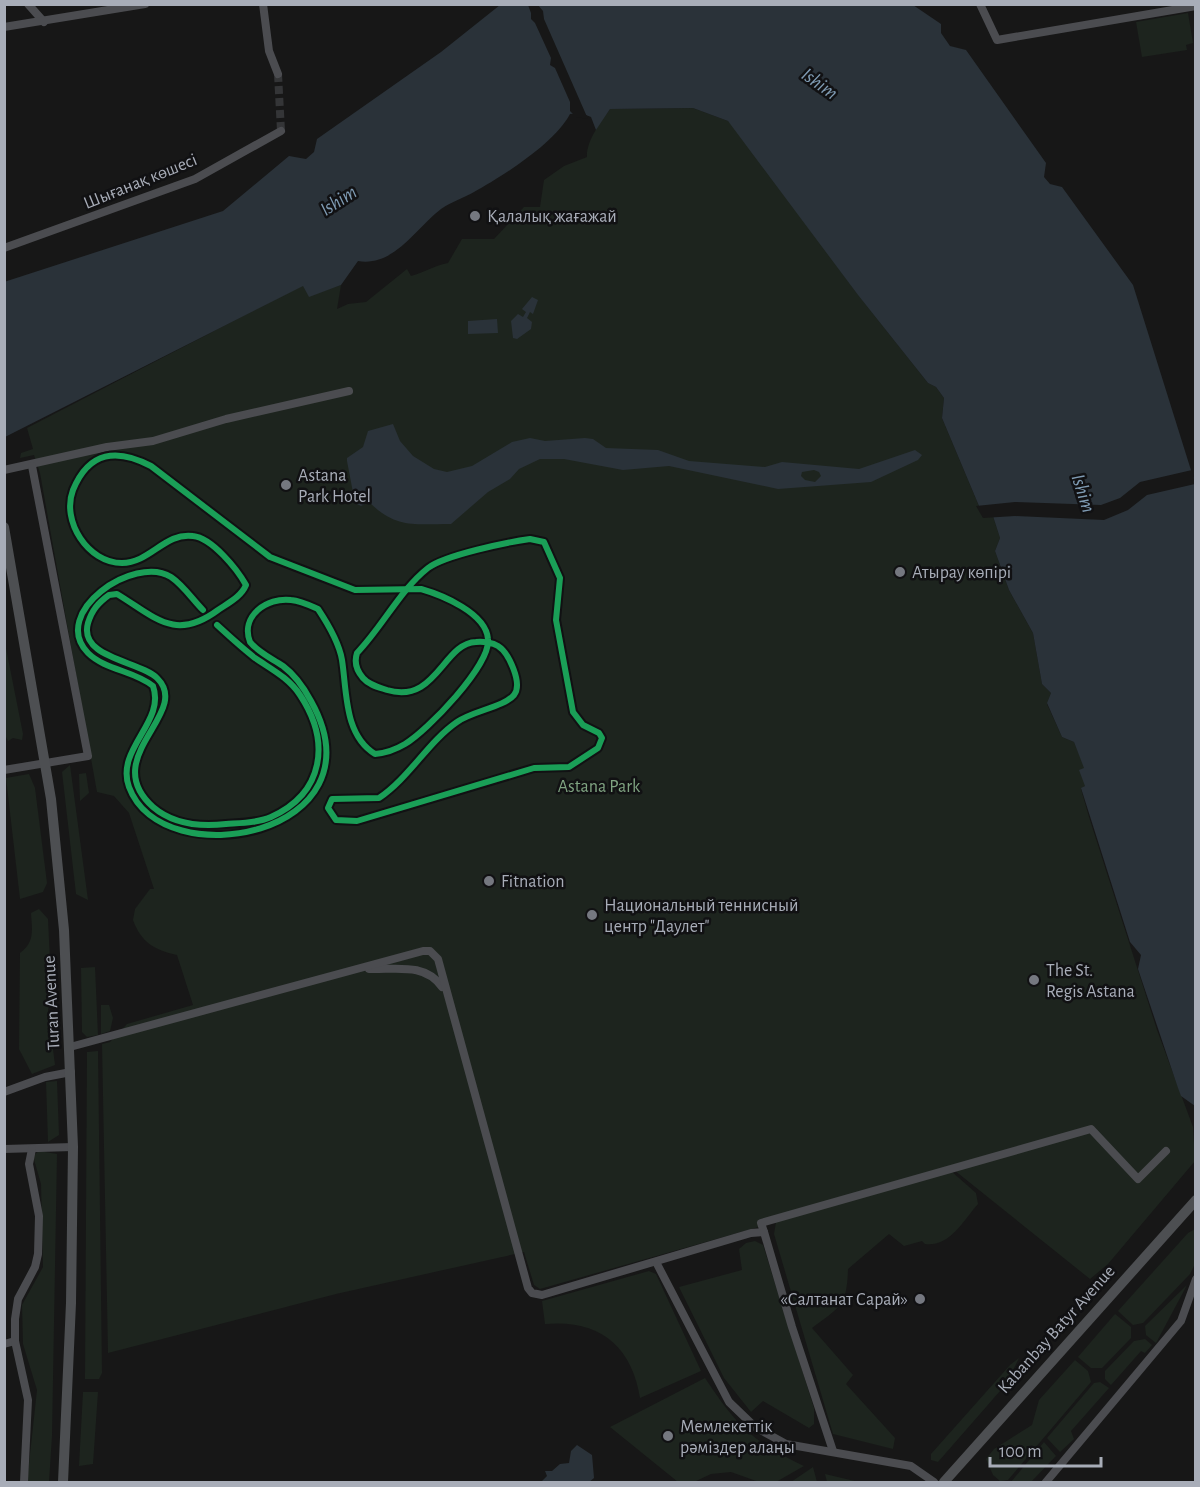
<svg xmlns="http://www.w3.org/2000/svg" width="1200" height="1487" font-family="'Alegreya Sans',sans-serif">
	<rect width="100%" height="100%" fill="#171717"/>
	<!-- green -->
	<g fill="#1d241e">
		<polygon points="1188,13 1193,43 1186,45 1187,50 1142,57 1136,22"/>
		<path d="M 693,108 L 728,121 L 735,127 L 859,296 L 928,383 L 936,387 L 944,398 L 942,418 L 979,506 L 992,513 L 1000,538 L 995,551 L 1009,590 L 1033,633 L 1042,684 L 1051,693 L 1047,704 L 1062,737 L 1074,742 L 1085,768 L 1085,786 L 1081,789 L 1089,817 L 1157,1030 L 1193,1127 L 1195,1161 L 1108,1264 L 1090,1279 L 954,1170 L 951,1171 L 976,1193 L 978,1204 C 963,1221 950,1247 925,1244 L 922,1241 L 904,1246 L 889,1234 L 848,1269 C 847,1306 840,1307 812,1328 L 853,1375 L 846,1384 L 895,1438 L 893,1449 L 833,1434 L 774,1234 L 776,1222 L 540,1289 L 534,1285 L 524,1252 L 336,1294 L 108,1353 L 102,1044 L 110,1042 L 127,1024 L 193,1005 L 177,955 C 154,950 141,942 133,920 L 135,909 L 150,889 L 154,889 L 129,813 L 114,796 L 97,792 L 40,473 L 34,455 L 20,458 L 21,453 L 33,449 L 27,428 L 303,285 L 309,296 L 341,285 L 337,309 L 348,304 L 366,302 L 407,269 L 411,276 C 425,272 433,266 448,263 L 462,239 L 494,239 L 524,207 L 540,207 L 544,180 L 564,166 L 587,157 C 586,141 601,122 610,109 Z"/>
		<polygon points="5,643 23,734 22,740 13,738 8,741 6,737"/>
		<polygon points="70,765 88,900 76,894 62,772"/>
		<polygon points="86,773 89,793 80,801 79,774"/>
		<polygon points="29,774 35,788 47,883 43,892 20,899 6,778"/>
		<path d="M 39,909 L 48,919 L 52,1002 L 48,1009 L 55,1065 L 32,1074 L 19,1049 L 20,953 C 35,942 32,930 31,913 Z"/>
		<polygon points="95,967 98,1035 87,1037 82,1032 81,968"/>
		<polygon points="101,1005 109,1005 113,1018 110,1031 101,1034"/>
		<polygon points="98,1051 102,1373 99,1379 85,1379 87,1052"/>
		<polygon points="57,1081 59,1135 48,1142 46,1082"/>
		<polygon points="39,1151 57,1154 52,1436 49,1482 27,1482 37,1390 23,1344 22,1305 43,1267 41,1184 33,1156"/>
		<polygon points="1195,1229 1195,1264 1190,1274 1143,1323 1133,1325 1118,1311 1188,1233"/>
		<polygon points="755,1241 763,1245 814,1408 814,1424 809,1428 763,1401 751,1412 724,1378 679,1287 742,1270 739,1249 746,1243"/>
		<path d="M 649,1271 L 656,1274 L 701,1371 L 640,1398 C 632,1345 598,1319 545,1324 L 542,1301 Z"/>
		<polygon points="1187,1285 1156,1343 1146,1335 1145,1326"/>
		<polygon points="1115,1314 1131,1327 1131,1338 1102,1368 1091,1368 1078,1357"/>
		<polygon points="1145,1339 1152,1345 1145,1353 1141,1351 1111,1385 1105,1379 1105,1371 1134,1341"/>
		<polygon points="1019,1358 1007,1383 938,1462 931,1460 931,1454 1010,1365"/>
		<polygon points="1075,1360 1088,1371 1091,1382 1008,1480 1000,1481 993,1475 986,1459 994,1449 1032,1425 1039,1400"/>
		<path d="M 705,1378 C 736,1425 753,1442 804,1466 L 776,1482 L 759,1482 L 731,1472 L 711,1474 L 694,1482 L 678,1482 L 610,1427 Z"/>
		<polygon points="1100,1382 1109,1388 1071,1431 1074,1439 1060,1452 1047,1438 1094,1383"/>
		<polygon points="83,1392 98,1392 93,1464 79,1466"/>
		<polygon points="1044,1442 1056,1456 1031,1482 1011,1482"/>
		<polygon points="813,1467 817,1482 791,1482"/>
		<polygon points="825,1474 859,1482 827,1482"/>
	</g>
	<!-- water -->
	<g fill="#2a3239" fill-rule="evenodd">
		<path d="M 500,5 L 913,5 L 941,24 L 941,33 L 950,46 L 966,50 L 1046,163 L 1044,177 L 1050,184 L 1062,187 L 1133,285 L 1195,483 L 1195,1106 L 1181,1096 L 1178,1088 L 1138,969 L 1141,955 L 1130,942 L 1081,788 L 1085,786 L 1079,770 L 1084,768 L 1074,742 L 1062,737 L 1047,703 L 1051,693 L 1042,684 L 1033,633 L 1009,590 L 995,551 L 1000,538 L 992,513 L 979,506 L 942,418 L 944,398 L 936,387 L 928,383 L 858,295 L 728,121 L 693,108 L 610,109 L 596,130 L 591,117 L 581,113 L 570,114 C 555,143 503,176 474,192 C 463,198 451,202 441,209 C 415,229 394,267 358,261 L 341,285 L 309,297 L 303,286 L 5,437 L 4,282 L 223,211 L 289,156 L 306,159 L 314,152 L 317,139 L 441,52 Z"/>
		<polygon points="532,297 538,300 533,314 530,312 527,318 532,322 531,329 517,339 513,338 511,321 518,314 523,317 526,312 522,309"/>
		<polygon points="497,319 498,333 468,334 468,321"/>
		<path d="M 393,424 L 400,441 L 413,456 L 434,469 L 447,472 L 472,466 L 512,442 L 530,438 L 545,441 L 585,438 L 593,439 L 606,448 L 658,450 L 689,461 L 765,467 L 782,462 L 859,469 L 915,450 L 922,455 L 918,460 L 871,482 L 778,489 L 669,466 L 623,470 L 564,459 L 540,459 L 519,469 L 510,479 L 488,492 L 451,524 C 415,524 396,529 369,502 L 361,506 L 355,503 L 347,461 L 347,458 L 363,447 L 368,431 ZM 814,470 L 819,472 L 821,476 L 815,482 L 805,480 L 801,476 L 802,472 Z"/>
		<polygon points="577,1445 592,1455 594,1478 589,1482 541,1482 547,1476 545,1471 552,1471 560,1464 569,1463 571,1451"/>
	</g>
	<!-- pier -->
	<g fill="#171717">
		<polygon points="528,5 538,5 543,11 544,19 588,119 576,117 570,111 570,102 555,68 550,65 551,58 535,23 531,19 531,13"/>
		<polygon points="1192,470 1195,484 1147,495 1128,510 1104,520 1015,516 983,518 976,506 1015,502 1101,505 1120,498 1140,482"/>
	</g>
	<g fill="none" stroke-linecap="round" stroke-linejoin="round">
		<!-- minor-tunnel -->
		<polyline stroke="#343537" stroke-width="8" stroke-dasharray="8 4" stroke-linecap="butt" points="278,74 281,131"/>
		<!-- minor -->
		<g stroke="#4b4c50" stroke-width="8">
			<polyline points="28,4 44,22"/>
			<polyline points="263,4 269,51 278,74"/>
			<polyline points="980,4 997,40 1196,6"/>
			<polyline points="4,27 145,4"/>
			<polyline points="4,248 195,179 281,131"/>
			<polyline points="4,470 107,447 153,441 226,419 349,391"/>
			<polyline points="4,770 88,756 32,466"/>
			<path d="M 369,969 C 394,970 425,962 442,987"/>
			<polyline points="70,1047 423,951 430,951 438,959 528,1288 532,1293 542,1295 751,1233 764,1232 761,1223 1091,1129 1138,1179 1166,1151"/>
			<polyline points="4,1092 45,1077 71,1072"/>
			<polyline points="4,1149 73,1147"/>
			<polyline points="764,1232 792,1327 833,1451"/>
			<polyline points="656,1262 729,1402 755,1427 786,1444 911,1466 934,1482"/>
			<polyline points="4,1344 15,1341"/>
			<polyline points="24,1482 28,1400 15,1341 15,1319 18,1299 35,1267 38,1254 39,1216 29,1164 32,1149"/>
			<polyline points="1046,1482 1181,1321 1196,1279"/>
		</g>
		<!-- major -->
		<g stroke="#4d4f52" stroke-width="10">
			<polyline points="4,527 51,799 64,930 73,1147 71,1303 63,1482"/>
			<polyline points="944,1482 1196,1200"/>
		</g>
		<!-- cycleway casing -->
		<g stroke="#111113" stroke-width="10">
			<g id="cycleway">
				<path d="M 530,539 L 544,542 L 560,578 L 556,620 L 573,712 L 583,725 L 599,733 L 602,738 L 598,748 L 569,767 L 534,768 L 357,821 L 336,820 L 328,808 L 332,799 L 379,798 C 409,778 428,742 457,722 C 472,711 504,707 514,695 C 523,684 509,653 498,646 C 493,643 483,641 476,642 C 443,643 436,705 387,690 C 378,687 369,685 363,678 C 356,670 354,662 357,653 C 383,626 400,590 428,568 C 445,555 508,542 530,539 Z"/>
				<path d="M 203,610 C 193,600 183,585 171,577 C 134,554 49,613 88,653 C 105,670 135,671 153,686 C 166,722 115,749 129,787 C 162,877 386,836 311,701 C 304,688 295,675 283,666 C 271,658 259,653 250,642 C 240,616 267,597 291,600 C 301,601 309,605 318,609 C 328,624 339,642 342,660 C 347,692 344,735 375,754 C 386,753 395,750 405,744 C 427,731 491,665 488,639 C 486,613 442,595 421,589 L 355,590 L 270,557 L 151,466 C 117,448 89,451 73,490 C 61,521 88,563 122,563 C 150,563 165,532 193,536 C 212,538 237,569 246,585 C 241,597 228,603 218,610 C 175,642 155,617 117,594 L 109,595 C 98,603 92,610 88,623 C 78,658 140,661 157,678 C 193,713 97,757 153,807 C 174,825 200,827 226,824 C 240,823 258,823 271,817 C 324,793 331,742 300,695 C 289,678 271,669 255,658 C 242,648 229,636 217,625"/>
			</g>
		</g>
		<!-- cycleway -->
		<use href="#cycleway" stroke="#1a9f57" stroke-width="6"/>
	</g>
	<!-- markers -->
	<g fill="#757880" stroke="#111113" stroke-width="2">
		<circle cx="475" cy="216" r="6"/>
		<circle cx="286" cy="485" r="6"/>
		<circle cx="900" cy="572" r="6"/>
		<circle cx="489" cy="881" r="6"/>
		<circle cx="592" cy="915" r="6"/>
		<circle cx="1034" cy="980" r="6"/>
		<circle cx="920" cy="1299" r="6"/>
		<circle cx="668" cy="1436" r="6"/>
	</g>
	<g text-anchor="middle" stroke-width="5" stroke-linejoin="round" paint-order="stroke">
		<!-- street labels -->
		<g font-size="18" fill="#a8adb8" stroke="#111113">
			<text transform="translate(140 181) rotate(-22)" y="6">Шығанақ көшесі</text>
			<text transform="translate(51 1003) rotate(-93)" y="6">Turan Avenue</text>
			<text transform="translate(1056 1329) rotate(-48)" y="6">Kabanbay Batyr Avenue</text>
		</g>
		<!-- poi labels -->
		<g font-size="18" fill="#a8adb8" stroke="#111113" text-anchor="start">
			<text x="487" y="222">Қалалық жағажай</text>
			<text x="298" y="481">Astana<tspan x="298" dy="21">Park Hotel</tspan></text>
			<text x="912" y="578">Атырау көпірі</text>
			<text x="501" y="887">Fitnation</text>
			<text x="604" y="911">Национальный теннисный<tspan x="604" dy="21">центр "Даулет"</tspan></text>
			<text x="1046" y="976">The St.<tspan x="1046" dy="21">Regis Astana</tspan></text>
			<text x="908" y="1305" text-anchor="end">«Салтанат Сарай»</text>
			<text x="680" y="1432">Мемлекеттік<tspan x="680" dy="21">рәміздер алаңы</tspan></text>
		</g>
		<!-- park labels -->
		<g font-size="18" fill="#7fa381" stroke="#111113">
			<text x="599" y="792">Astana Park</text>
		</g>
		<!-- water labels -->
		<g font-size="20" font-style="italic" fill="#7f9bb3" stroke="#111113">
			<text transform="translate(820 83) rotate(36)" y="7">Ishim</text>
			<text transform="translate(338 200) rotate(-33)" y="7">Ishim</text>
			<text transform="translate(1084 493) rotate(72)" y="7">Ishim</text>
		</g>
	</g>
	<!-- border -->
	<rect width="1200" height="1487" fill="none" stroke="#a8adb8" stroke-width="12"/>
	<!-- scale -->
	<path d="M990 1457v9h111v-9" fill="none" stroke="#a8adb8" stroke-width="3"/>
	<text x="999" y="1457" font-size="18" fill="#a8adb8" stroke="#111113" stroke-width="4.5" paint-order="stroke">100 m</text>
</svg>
